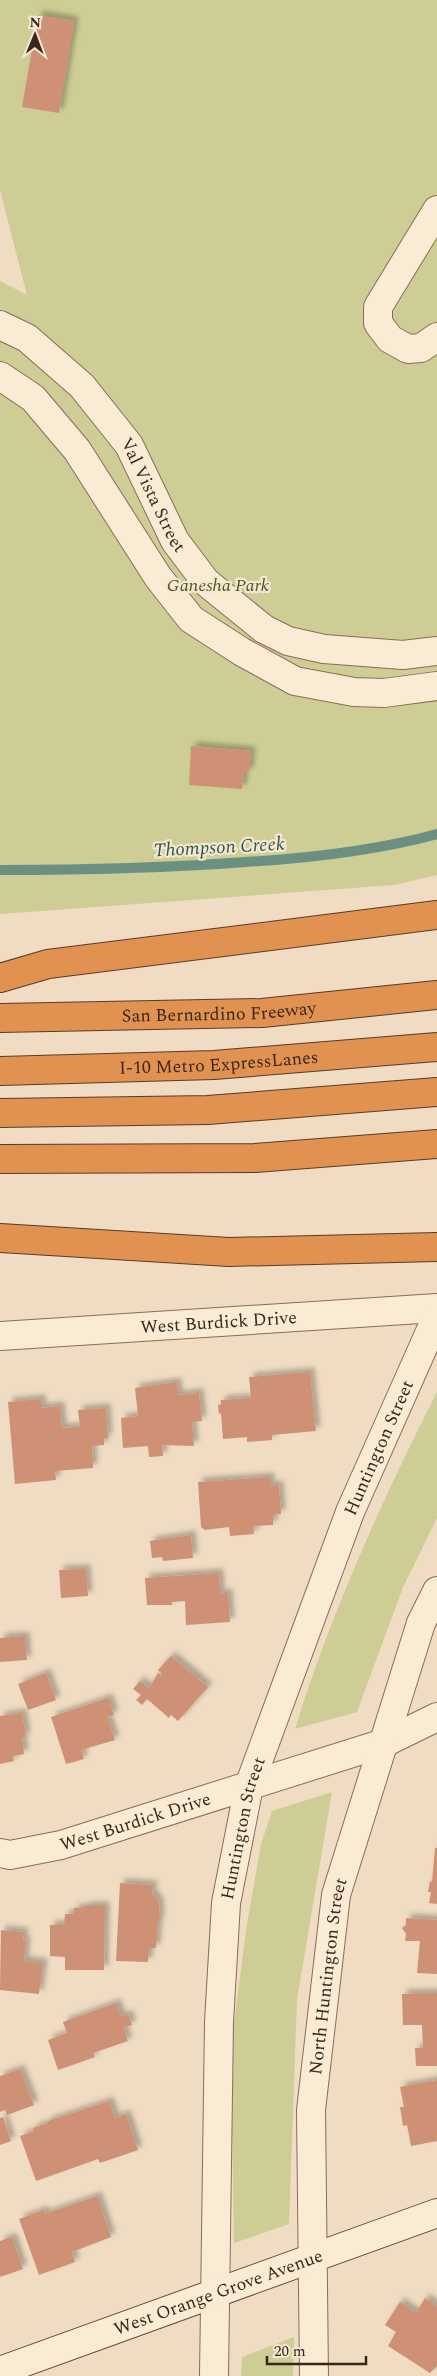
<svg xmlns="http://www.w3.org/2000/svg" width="437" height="2376" font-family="Spectral,serif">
	<defs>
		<filter id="shadow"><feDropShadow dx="4.5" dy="-4.5" stdDeviation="2.5" flood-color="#0004"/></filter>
	</defs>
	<rect width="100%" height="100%" fill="#efdcc2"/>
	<!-- green -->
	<g fill="#cdcd95">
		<polygon points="0,0 437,0 437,875 394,885 0,914 0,281 27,295 0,190"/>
		<path d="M 437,1392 L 437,1518 L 403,1587 L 357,1712 L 295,1729 C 331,1613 382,1500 437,1392 Z"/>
		<polygon points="332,1792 297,1999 289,2224 234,2243 232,2123 233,2031 246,1930 261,1844 272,1811"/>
		<polygon points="294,2337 293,2376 241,2376 242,2357"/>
	</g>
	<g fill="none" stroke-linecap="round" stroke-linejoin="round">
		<!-- stream -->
		<path stroke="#6b9082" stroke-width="10" d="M 0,870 C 82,870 164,868 246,862 C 310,858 375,851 437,834"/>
	</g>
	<!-- building -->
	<g fill="#ce9176" filter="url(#shadow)">
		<polygon points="38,15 74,21 59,113 22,107"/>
		<polygon points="191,746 251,751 249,772 244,772 242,789 189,785"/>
		<polygon points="310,1372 316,1431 272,1435 272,1440 247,1442 247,1437 223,1439 221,1413 219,1414 218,1405 221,1404 221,1400 251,1398 249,1377"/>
		<polygon points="177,1382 178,1395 199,1393 202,1421 192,1422 194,1446 162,1445 163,1456 149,1457 148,1446 123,1448 121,1418 138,1416 135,1388"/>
		<polygon points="41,1399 42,1408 60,1406 62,1428 80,1427 78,1410 106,1408 108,1438 104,1438 104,1445 92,1446 93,1468 55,1471 56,1480 15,1484 8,1402"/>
		<polygon points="270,1477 270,1486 279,1485 281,1514 273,1515 273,1525 253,1526 254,1534 230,1536 229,1527 205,1530 201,1527 198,1482"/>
		<polygon points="191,1535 193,1558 163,1561 162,1557 152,1558 150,1541"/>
		<polygon points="86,1569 88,1596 61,1598 59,1570"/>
		<polygon points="219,1573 220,1594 228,1593 230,1622 186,1625 185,1601 172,1602 172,1605 147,1605 145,1578"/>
		<polygon points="25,1636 27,1660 0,1662 0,1638"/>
		<polygon points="171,1656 208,1687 178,1721 171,1715 169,1718 147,1699 142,1705 136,1700 141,1695 133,1689 140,1681 149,1688 158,1673 161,1675 162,1674 158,1670"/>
		<polygon points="46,1673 56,1700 28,1710 18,1684"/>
		<polygon points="108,1698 114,1715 107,1717 115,1740 81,1750 84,1759 66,1764 51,1717"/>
		<polygon points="22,1713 26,1737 22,1738 24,1754 13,1756 14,1761 0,1764 0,1716"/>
		<polygon points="435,1848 437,1848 437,1904 429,1903 431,1892 428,1892 430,1881 432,1882"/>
		<polygon points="120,1883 153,1885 152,1894 156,1897 156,1900 159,1901 160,1921 158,1921 156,1948 149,1948 148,1962 116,1961"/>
		<polygon points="85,1906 105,1906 104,1970 65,1970 65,1957 50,1956 50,1925 64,1925 65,1914 74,1914 74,1908 85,1908"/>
		<polygon points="406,1918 437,1920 437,1974 417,1973 420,1941 405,1941 406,1934 402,1928 406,1925"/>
		<polygon points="1,1930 24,1932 23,1940 26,1941 24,1961 43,1963 39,1994 0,1990"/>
		<polygon points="437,1993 437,2066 416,2066 415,2048 423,2048 422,2025 403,2025 402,1994"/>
		<polygon points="116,2003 121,2017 128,2014 132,2025 123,2028 128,2041 93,2053 95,2057 58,2070 48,2040 67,2033 63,2022"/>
		<polygon points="20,2069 34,2105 7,2115 5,2110 0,2112 0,2076"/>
		<polygon points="437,2080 437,2141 411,2146 407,2125 403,2126 400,2107 404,2107 400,2087"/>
		<polygon points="109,2101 115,2118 126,2114 138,2150 100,2163 98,2159 36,2181 20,2136 34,2131 33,2128 48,2123 48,2121"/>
		<polygon points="3,2117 11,2141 0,2145 0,2118"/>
		<polygon points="97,2196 111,2237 72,2252 75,2262 39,2275 19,2219 44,2210 45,2214"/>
		<polygon points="12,2237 23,2269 0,2277 0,2241"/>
		<polygon points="425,2298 437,2306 437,2366 430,2373 388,2346 396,2332 385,2325 400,2302 416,2313"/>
	</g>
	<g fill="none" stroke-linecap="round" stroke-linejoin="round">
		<!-- street casing -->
		<g stroke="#896d58" stroke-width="30">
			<g id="street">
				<polyline points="437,210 378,307 378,323 390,339 408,349 421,348 437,337"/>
				<path id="s1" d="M 0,325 L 27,338 L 82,386 L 129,445 L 175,541 L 206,582 L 264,629 L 288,641 L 324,649 L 403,655 L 437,651"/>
				<polyline points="0,376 33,398 77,450 158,577 191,619 242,652 295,681 354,692 384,693 437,686"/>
				<path id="s2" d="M 0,1336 L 437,1308"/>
				<path id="s3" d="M 0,1853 L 10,1855 L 61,1845 L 384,1743 L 437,1717"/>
				<path id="s4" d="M 214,2376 L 219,2022 L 226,1903 L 249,1786 L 350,1512 L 437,1316"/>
				<path id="s5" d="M 314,2376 L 311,2110 L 336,1895 L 421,1623 L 437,1591"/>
			</g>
		</g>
		<!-- secondary casing -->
		<g stroke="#6b4e3c" stroke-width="30">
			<g id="secondary">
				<path id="s6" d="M 0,2371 L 437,2213"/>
			</g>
		</g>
		<!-- highway casing -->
		<g stroke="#573c2d" stroke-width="30">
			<g id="highway">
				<polyline points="0,978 48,964 437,915"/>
				<path id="s7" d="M 0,1018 L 262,1013 L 437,995"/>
				<path id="s8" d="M 0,1071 L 214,1065 L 437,1047"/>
				<polyline points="0,1113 208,1110 437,1092"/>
				<polyline points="0,1159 255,1158 437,1144"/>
				<polyline points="0,1238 229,1252 437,1247"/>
			</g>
		</g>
		<!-- street -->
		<use href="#street" stroke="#faebd5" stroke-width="28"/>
		<!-- secondary -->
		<use href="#secondary" stroke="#faebd5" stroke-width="28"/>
		<!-- highway -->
		<use href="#highway" stroke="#e19150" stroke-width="28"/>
	</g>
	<g text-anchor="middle" stroke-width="4.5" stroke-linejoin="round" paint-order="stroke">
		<!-- street labels -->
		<g font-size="18" fill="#39271d" stroke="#f6e7d1">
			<text dy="6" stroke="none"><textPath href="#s1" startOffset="234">Val Vista Street</textPath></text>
			<text dy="6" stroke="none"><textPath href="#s7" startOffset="219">San Bernardino Freeway</textPath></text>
			<text dy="6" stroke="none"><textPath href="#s8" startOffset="219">I-10 Metro ExpressLanes</textPath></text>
			<text dy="6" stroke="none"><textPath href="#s2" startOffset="219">West Burdick Drive</textPath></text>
			<text dy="6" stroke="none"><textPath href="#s4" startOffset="955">Huntington Street</textPath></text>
			<text dy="6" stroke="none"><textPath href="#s3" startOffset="140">West Burdick Drive</textPath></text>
			<text dy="6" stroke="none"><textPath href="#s4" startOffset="550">Huntington Street</textPath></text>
			<text dy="6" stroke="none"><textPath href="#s5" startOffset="401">North Huntington Street</textPath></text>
			<text dy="6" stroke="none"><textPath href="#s6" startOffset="232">West Orange Grove Avenue</textPath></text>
		</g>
		<!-- park labels -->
		<g font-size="18" font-style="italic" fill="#4f5623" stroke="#f6e7d1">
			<text x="218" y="591">Ganesha Park</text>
		</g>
		<!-- water labels -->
		<g font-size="19" font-style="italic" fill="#2c5951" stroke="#f6e7d1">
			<text transform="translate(219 846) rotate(-3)" y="7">Thompson Creek</text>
		</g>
	</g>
	<!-- north arrow -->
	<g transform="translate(35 35) rotate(1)" stroke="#f6e7d1" stroke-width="4" paint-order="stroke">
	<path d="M0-4L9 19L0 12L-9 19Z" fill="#39271d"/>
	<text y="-8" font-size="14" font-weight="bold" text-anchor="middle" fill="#39271d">N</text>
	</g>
	<!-- scale -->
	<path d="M267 2356v8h99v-8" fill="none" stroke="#39271d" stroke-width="2.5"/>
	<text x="274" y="2356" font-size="15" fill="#39271d" stroke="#f6e7d1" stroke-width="4" paint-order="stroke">20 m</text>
</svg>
